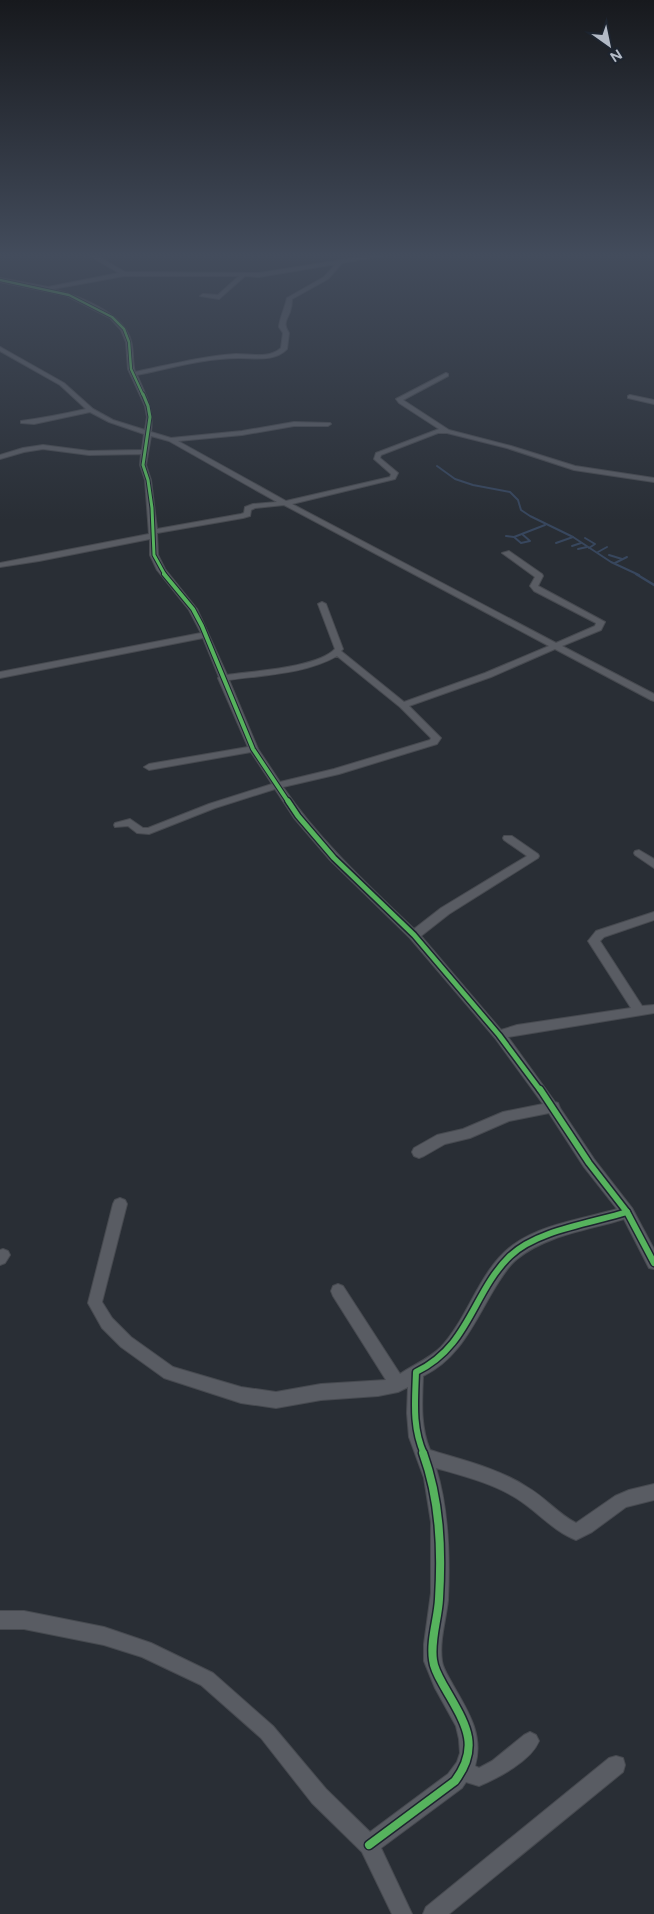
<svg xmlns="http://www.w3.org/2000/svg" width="654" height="1914" font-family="Figtree,sans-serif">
	<rect width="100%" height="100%" fill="#292e35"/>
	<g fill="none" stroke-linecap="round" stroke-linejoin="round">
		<!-- stream-far1 -->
		<g stroke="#38475e" stroke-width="2">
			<polyline points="437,466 455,479 473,485 510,492 518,500 521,510 530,516 573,537 611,562 639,575"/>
			<polyline points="506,536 514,537 545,525"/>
			<polyline points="514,537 521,543 530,541 522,534"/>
			<polyline points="585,538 595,544 589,548"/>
			<polyline points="556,543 573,537"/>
			<polyline points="572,546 581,543"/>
			<polyline points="578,549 587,547"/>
			<polyline points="598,552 607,547"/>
			<polyline points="609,555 622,559"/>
			<polyline points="615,563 627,557"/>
		</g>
		<!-- stream -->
		<polyline stroke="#38475e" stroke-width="2.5" points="636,574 654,585"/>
		<!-- minor casing -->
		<g stroke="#474a50" stroke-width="2">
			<g id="minor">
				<path d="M 93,253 L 98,253 L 96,255 L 125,272 L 259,273 L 341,260 L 397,253 L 342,263 L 328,279 L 292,299 C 292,303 291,309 290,312 C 286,321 283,324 289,333 L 287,349 C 274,362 256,358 239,358 C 204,358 171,368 137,375 C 146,396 154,408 151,432 L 171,438 L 242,431 L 294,422 L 330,423 L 331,424 L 328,426 L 294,426 L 242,435 L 178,441 L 286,501 L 390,477 L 391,474 L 374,459 L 376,453 L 439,429 L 399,403 L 396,399 L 446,373 L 448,374 L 448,376 L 403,400 L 449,430 L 511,446 L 575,466 L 654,478 L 654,482 L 574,470 L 507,448 L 447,433 L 438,433 L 381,455 L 380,458 L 398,473 L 395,479 L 292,504 L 556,643 L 595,626 L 596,623 L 534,591 L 530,586 L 535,577 L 502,553 L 509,551 L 542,574 L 543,576 L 538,586 L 540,587 L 605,622 L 601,630 L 562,646 L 654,694 L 654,701 L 651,700 L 555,649 L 491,677 L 409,706 L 441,738 L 437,744 L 339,774 L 283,787 C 320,841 367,884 414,929 L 441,908 L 527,856 L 504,840 L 503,838 L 504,836 L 512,836 L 538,854 L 539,856 L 538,858 L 449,914 L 421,936 L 501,1030 L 517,1025 L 631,1008 L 588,941 L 596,931 L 654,912 L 654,920 L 604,937 L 600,941 L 642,1006 L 654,1005 L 654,1013 L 508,1037 L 555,1102 L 558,1103 L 560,1108 L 594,1159 L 632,1208 L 654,1249 L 654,1269 L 649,1268 L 624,1219 C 589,1230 546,1235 517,1259 C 508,1266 502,1277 496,1286 C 475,1320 461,1358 423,1376 C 422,1401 420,1426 430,1450 C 462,1460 498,1468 527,1487 C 545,1497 558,1514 576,1523 L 615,1496 L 629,1490 L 654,1484 L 654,1500 L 626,1507 L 592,1532 L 576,1540 C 553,1531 537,1511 516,1498 C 492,1483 463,1476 436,1468 C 449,1510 450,1556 448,1600 C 446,1620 439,1641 442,1661 C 443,1669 449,1677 453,1685 C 468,1711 484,1735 475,1766 L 479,1768 L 492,1761 L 524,1735 L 530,1732 L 536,1735 L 539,1741 C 531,1761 498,1778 479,1786 L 466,1782 L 462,1788 L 381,1848 L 412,1914 L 392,1914 L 362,1852 L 312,1803 L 261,1738 L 201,1685 L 142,1657 L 104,1645 L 24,1629 L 0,1629 L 0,1611 L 24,1611 L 104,1627 L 151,1643 L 213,1673 L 273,1726 L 326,1789 L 370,1832 L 448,1774 L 457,1762 L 460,1753 L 459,1739 L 456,1726 L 435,1688 L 424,1661 L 424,1644 L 431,1593 L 431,1522 L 424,1478 L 409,1437 L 407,1413 L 408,1387 L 398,1392 L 378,1396 L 321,1400 L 276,1408 L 241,1403 L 164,1378 L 121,1347 L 102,1328 L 88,1303 L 113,1204 L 115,1200 L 120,1198 L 125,1200 L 127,1204 L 102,1302 L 112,1318 L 131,1337 L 173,1367 L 241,1387 L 276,1392 L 321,1384 L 386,1380 L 333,1296 L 331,1291 L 333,1286 L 338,1284 L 343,1286 L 400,1374 C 413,1365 429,1359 441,1347 C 469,1317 479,1270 513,1245 C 542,1224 583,1219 617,1209 L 584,1167 L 549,1113 L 509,1121 L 470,1138 L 445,1144 L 424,1156 L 419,1158 L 414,1156 L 412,1152 L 414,1148 L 437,1135 L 463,1129 L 503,1112 L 543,1104 L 495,1038 L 410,938 L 330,860 L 294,818 L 275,789 L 215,808 L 149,834 L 137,833 L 128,826 L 115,827 L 114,825 L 115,823 L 130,819 L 143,828 L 148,828 L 209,804 L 272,784 L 251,752 L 149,770 L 144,767 L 149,764 L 248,747 L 218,678 L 219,677 L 203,638 L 0,678 L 0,672 L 201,633 L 189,610 L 157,570 L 150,555 L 150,539 L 39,561 L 0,567 L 0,563 L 149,534 L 145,480 L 140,465 L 141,454 L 89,455 L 43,449 L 24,452 L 0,459 L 0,455 L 23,448 L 43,445 L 89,451 L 142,450 L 144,434 L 109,422 L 90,412 L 34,424 L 21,423 L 21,421 C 43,418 64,414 86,409 L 60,385 L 0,351 L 0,347 L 2,348 L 64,383 L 93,409 L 113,420 L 145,430 L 147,417 L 145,406 L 128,369 L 126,342 L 121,330 L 110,318 L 67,296 L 0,282 L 0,278 L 48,287 L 119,273 L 90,256 ZM 336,264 L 324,277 L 287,298 C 285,308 280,317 279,327 L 283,333 L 281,348 C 269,359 251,354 236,354 C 202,356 169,365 135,372 C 132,362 134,351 131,341 C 124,313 79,296 53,289 L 124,276 L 239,276 L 218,295 L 203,294 L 200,296 L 219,299 L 245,276 L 259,277 ZM 151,436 L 169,441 L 277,502 L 253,504 L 245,507 L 244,513 L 241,514 L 157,529 L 151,480 L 146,465 ZM 284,505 L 549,646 L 485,673 L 404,702 L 341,651 L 343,649 L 326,604 L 322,602 L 318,604 L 335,649 C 317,668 253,671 227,675 L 197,609 L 165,569 L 158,555 L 157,533 L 243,518 L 250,516 L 251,510 L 255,508 ZM 337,656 L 400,707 L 431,738 L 430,740 L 334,769 L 280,782 L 258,749 L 229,680 C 263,675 306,674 337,656 Z"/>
				<polygon points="630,395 654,400 654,404 628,398 628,396"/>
				<polygon points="639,850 654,859 654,868 635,855 634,853 635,851"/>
				<polygon points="3,1249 8,1251 10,1255 5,1263 0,1265 0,1250"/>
				<polygon points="616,1756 623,1758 625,1765 623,1772 449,1914 423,1914 426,1907 609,1758"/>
			</g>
		</g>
		<!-- minor -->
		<use href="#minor" fill="#595c63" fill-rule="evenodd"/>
		<!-- cycleway-far5 casing -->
		<g stroke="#1d242f" stroke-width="4">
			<polyline id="cycleway-far5" points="0,280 69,295 112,317 124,329 129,342 131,369 143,395"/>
		</g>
		<!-- cycleway-far4 casing -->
		<g stroke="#1d242f" stroke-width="5">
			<polyline id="cycleway-far4" points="143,394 148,406 150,417 143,465 148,480 152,508 154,555 165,575"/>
		</g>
		<!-- cycleway-far3 casing -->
		<g stroke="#1d242f" stroke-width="6">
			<polyline id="cycleway-far3" points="164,574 193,609 202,626 253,749 289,803"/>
		</g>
		<!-- cycleway-far2 casing -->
		<g stroke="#1d242f" stroke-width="8">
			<polyline id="cycleway-far2" points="288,801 298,816 334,858 414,935 499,1035 540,1090"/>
		</g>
		<!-- cycleway-far1 casing -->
		<g stroke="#1d242f" stroke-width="9">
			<g id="cycleway-far1">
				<polyline points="540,1089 589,1163 627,1212 654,1263"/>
				<path d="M 424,1454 C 412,1427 415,1401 416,1372 C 470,1346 472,1293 510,1256 C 537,1230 592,1223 627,1212"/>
			</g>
		</g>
		<!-- cycleway casing -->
		<g stroke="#1d242f" stroke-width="11">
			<path id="cycleway" d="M 369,1845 L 455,1781 C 482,1745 464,1722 445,1688 C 440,1679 434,1670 433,1660 C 430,1640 438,1619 439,1599 C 442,1549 440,1500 423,1453"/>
		</g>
		<!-- cycleway-far5 -->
		<use href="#cycleway-far5" stroke="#56b35d" stroke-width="2.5"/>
		<!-- cycleway-far4 -->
		<use href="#cycleway-far4" stroke="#56b35d" stroke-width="3"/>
		<!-- cycleway-far3 -->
		<use href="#cycleway-far3" stroke="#56b35d" stroke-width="4"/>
		<!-- cycleway-far2 -->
		<use href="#cycleway-far2" stroke="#56b35d" stroke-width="5"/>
		<!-- cycleway-far1 -->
		<use href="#cycleway-far1" stroke="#56b35d" stroke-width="6"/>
		<!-- cycleway -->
		<use href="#cycleway" stroke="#56b35d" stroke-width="8"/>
	</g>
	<!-- sky -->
	<linearGradient id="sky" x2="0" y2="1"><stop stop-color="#17191d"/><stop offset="0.49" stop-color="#434c5c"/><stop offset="1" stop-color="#434c5c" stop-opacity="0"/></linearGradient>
	<rect width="654" height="521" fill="url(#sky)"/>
	<!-- north arrow -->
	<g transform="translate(609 45) rotate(147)" stroke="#1d242f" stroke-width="4" paint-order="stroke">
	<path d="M0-4L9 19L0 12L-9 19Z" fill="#b3bac6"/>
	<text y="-8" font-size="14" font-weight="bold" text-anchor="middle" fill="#b3bac6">N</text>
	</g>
</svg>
